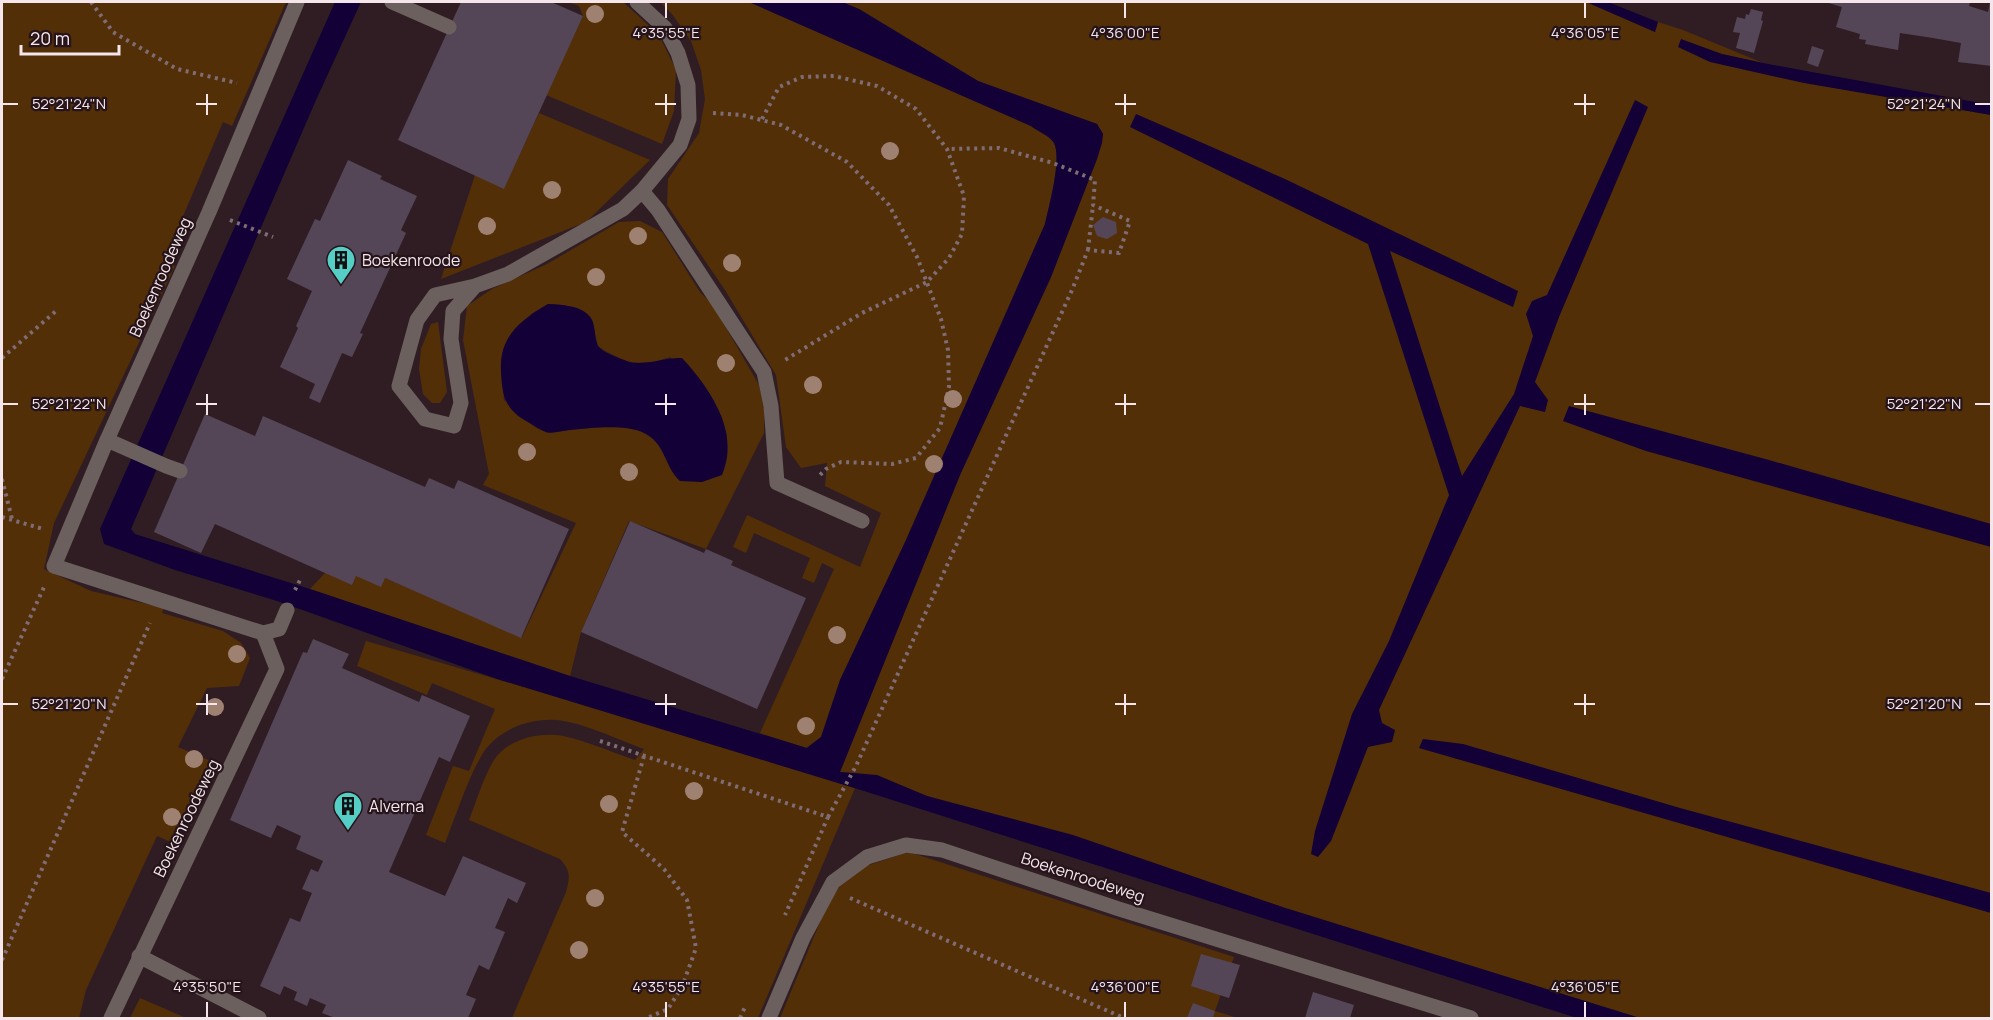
<svg xmlns="http://www.w3.org/2000/svg" width="1993" height="1020" font-family="Manrope,sans-serif">
	<rect width="100%" height="100%" fill="#301d24"/>
	<!-- green -->
	<g fill="#532f08" fill-rule="evenodd">
		<polygon points="2,2 286,2 232,126 223,122 164,261 175,266 54,523 44,569 91,591 164,608 162,613 223,631 241,643 250,658 239,686 207,688 178,747 213,762 173,843 157,836 86,990 79,1018 2,1018"/>
		<polygon points="568,2 623,2 659,35 676,70 674,111 662,144 546,95 583,16 579,6"/>
		<path d="M 660,2 L 749,2 L 1031,126 C 1037,131 1050,136 1054,143 C 1062,159 1049,206 1045,224 L 906,540 L 840,680 L 821,737 L 806,748 L 760,733 L 834,569 L 822,563 L 814,583 L 802,578 L 810,558 L 754,533 L 746,553 L 733,547 L 747,515 L 860,567 L 881,513 L 825,486 L 827,463 L 801,468 L 786,447 L 776,375 L 725,290 L 667,205 L 668,179 L 699,133 L 705,99 L 701,70 L 691,41 L 672,14 Z"/>
		<polygon points="842,2 1590,2 1655,32 1658,22 1683,30 1763,63 1722,54 1769,75 1991,115 1991,1018 1639,1018 927,796 864,774 840,772 960,475 1051,277 1097,159 1103,134 1097,124 978,81 859,9"/>
		<polygon points="539,113 650,160 586,222 441,279 475,175 504,188"/>
		<path d="M 640,221 L 662,232 L 700,292 L 713,305 L 759,385 L 764,409 L 764,433 L 706,549 L 629,521 L 581,632 L 570,676 L 310,589 L 325,573 L 385,578 L 522,637 L 576,523 L 483,485 L 489,474 L 463,340 L 467,306 L 492,289 L 547,264 L 619,222 ZM 548,304 L 564,305 L 591,318 L 598,346 L 607,352 L 630,363 L 654,362 L 670,357 L 721,415 L 727,435 L 727,458 L 662,449 C 655,440 648,434 636,429 C 619,423 567,430 547,433 L 504,400 L 501,365 L 531,314 Z"/>
		<polygon points="438,322 447,392 440,403 432,403 423,394 419,369 421,349 431,324"/>
		<path d="M 366,641 L 651,724 L 855,788 L 758,1018 L 512,1018 L 566,892 C 570,877 571,871 560,859 L 469,820 C 477,800 483,778 494,760 C 506,741 534,733 556,735 C 577,737 614,753 635,760 L 644,749 C 619,740 582,722 556,720 C 529,718 498,730 483,753 C 467,780 457,813 445,843 L 426,835 L 453,766 L 469,771 L 495,709 L 432,683 L 427,695 L 357,666 Z"/>
		<polygon points="909,852 1234,957 1215,1011 1238,1018 780,1018 828,903 845,879 863,867"/>
		<polygon points="140,998 186,1018 130,1018"/>
	</g>
	<!-- water -->
	<g fill="#120036">
		<path d="M 335,2 L 361,2 L 316,100 L 131,529 L 135,534 L 310,589 L 570,676 L 807,748 L 821,737 L 840,680 L 906,540 L 1045,224 C 1049,206 1062,159 1054,143 C 1050,136 1037,131 1031,126 L 749,2 L 842,2 L 859,9 L 978,81 L 1097,124 L 1103,134 L 1102,143 L 1097,159 L 1051,277 L 960,475 L 840,772 L 877,775 L 927,796 L 1073,835 L 1285,908 L 1640,1018 L 1577,1018 L 864,791 L 497,679 L 277,601 L 175,570 L 104,544 L 100,529 Z"/>
		<polygon points="1586,2 1608,2 1658,22 1655,32"/>
		<polygon points="1681,39 1722,54 1763,63 1991,105 1991,115 1804,83 1710,62 1678,47"/>
		<polygon points="1635,100 1648,107 1559,317 1535,382 1548,400 1545,412 1520,406 1379,710 1382,723 1395,730 1392,742 1368,747 1331,841 1318,857 1311,854 1315,831 1352,714 1389,641 1449,495 1368,244 1130,127 1136,114 1285,179 1518,291 1513,307 1390,251 1462,476 1514,394 1533,336 1526,314 1532,301 1547,295"/>
		<path d="M 548,304 C 562,305 582,305 591,318 C 596,326 594,338 598,346 C 603,353 619,358 627,361 C 643,367 665,357 682,358 C 706,384 732,420 727,457 C 726,463 724,470 722,475 L 702,482 L 680,481 C 663,465 666,442 642,432 C 623,424 589,428 569,430 C 562,431 552,434 546,432 C 539,430 532,424 526,421 C 504,408 502,394 501,371 C 499,336 521,320 548,304 Z"/>
		<polygon points="1569,406 1769,460 1991,524 1991,547 1646,451 1563,421"/>
		<polygon points="1423,739 1463,744 1680,808 1991,893 1991,913 1419,748"/>
	</g>
	<!-- building -->
	<g fill="#554657">
		<polygon points="461,2 551,2 583,16 504,189 398,140"/>
		<polygon points="1825,2 1970,2 1969,6 1988,12 1990,2 1992,2 1992,66 1958,62 1961,43 1933,38 1900,33 1898,50 1865,44 1866,40 1859,39 1860,34 1836,27 1842,7"/>
		<polygon points="1751,9 1763,12 1761,20 1763,21 1754,53 1736,48 1740,33 1733,32 1737,17 1745,19 1746,14 1749,15"/>
		<polygon points="1812,46 1824,50 1818,67 1807,63"/>
		<polygon points="348,160 382,176 380,179 417,196 401,230 406,233 360,333 363,334 352,357 342,353 320,403 309,398 315,384 280,367 298,328 296,326 312,291 287,279 315,219 320,221"/>
		<polygon points="1103,217 1116,222 1117,233 1107,239 1097,236 1093,225"/>
		<polygon points="205,414 255,436 263,416 425,487 429,478 454,489 458,480 569,529 521,638 385,578 381,587 356,576 352,585 215,524 201,553 154,532"/>
		<polygon points="630,521 704,553 706,549 733,561 731,565 806,598 757,709 581,632"/>
		<polygon points="313,639 349,654 342,668 419,702 422,695 470,716 450,762 439,757 389,872 445,896 463,856 526,883 517,903 508,898 495,928 505,932 489,970 479,965 472,981 466,995 476,999 468,1018 335,1018 322,1013 326,1005 310,998 307,1006 294,1000 297,992 284,986 280,995 260,986 290,918 300,922 306,907 312,893 302,889 311,869 318,872 323,861 296,849 301,836 277,825 271,838 230,820 303,652 307,653"/>
		<polygon points="1201,954 1240,965 1229,998 1191,986"/>
		<polygon points="1313,992 1354,1005 1350,1018 1305,1018"/>
		<polygon points="1193,1003 1215,1011 1213,1018 1187,1018"/>
	</g>
	<g fill="none" stroke-linecap="round" stroke-linejoin="round">
		<!-- path -->
		<g stroke="#7e6d74" stroke-width="4" stroke-dasharray="3 4.5" stroke-linecap="butt">
			<polyline points="91,2 113,32 177,69 237,83"/>
			<polyline points="713,113 742,115 781,125 847,162 889,205 917,257 941,319 948,350 949,387 940,428 916,458 892,464 841,462 826,469 820,475"/>
			<polyline points="762,119 779,87 802,77 834,76 877,86 916,109 947,149 964,196 962,234 949,258 927,282 862,313 785,360"/>
			<polyline points="230,220 273,237"/>
			<polyline points="1088,250 1093,205"/>
			<polyline points="2,358 56,311"/>
			<polyline points="2,479 12,519"/>
			<polyline points="2,517 43,529"/>
			<polyline points="295,590 300,580"/>
			<polyline points="2,679 44,587"/>
			<polyline points="600,741 828,817 785,915"/>
			<polyline points="644,756 622,832 664,869 687,900 696,948 682,987 668,1009 647,1018"/>
			<polyline points="828,817 856,766 1072,290 1088,250 1119,253 1130,221 1093,205 1095,180 1053,163 999,148 947,149"/>
			<polyline points="850,898 1124,1018"/>
			<polyline points="2,960 150,623"/>
			<polyline points="740,1018 745,1007"/>
		</g>
		<!-- minor -->
		<g stroke="#6b605e" stroke-width="15">
			<polyline points="392,2 449,27"/>
			<polyline points="642,191 658,210 764,372 771,406 777,483 862,521"/>
			<polyline points="475,286 453,311 451,339 461,403 454,426 425,419 399,386 417,320 435,295 475,286 508,274 623,209 642,191 680,145 689,119 688,85 678,53 665,28 637,2"/>
			<polyline points="107,440 166,466 180,471"/>
			<polyline points="263,633 54,566 107,440 209,212 297,2"/>
			<polyline points="139,956 259,1018"/>
			<polyline points="111,1018 277,669 263,633 279,629 287,610"/>
			<polyline points="769,1018 803,938 833,882 867,857 906,845 942,850 1119,909 1471,1018"/>
		</g>
	</g>
	<!-- trees -->
	<g fill="#9f8172">
		<circle cx="595" cy="14" r="9"/>
		<circle cx="890" cy="151" r="9"/>
		<circle cx="552" cy="190" r="9"/>
		<circle cx="487" cy="226" r="9"/>
		<circle cx="638" cy="236" r="9"/>
		<circle cx="732" cy="263" r="9"/>
		<circle cx="596" cy="277" r="9"/>
		<circle cx="726" cy="363" r="9"/>
		<circle cx="813" cy="385" r="9"/>
		<circle cx="953" cy="399" r="9"/>
		<circle cx="527" cy="452" r="9"/>
		<circle cx="934" cy="464" r="9"/>
		<circle cx="629" cy="472" r="9"/>
		<circle cx="837" cy="635" r="9"/>
		<circle cx="237" cy="654" r="9"/>
		<circle cx="215" cy="707" r="9"/>
		<circle cx="806" cy="726" r="9"/>
		<circle cx="194" cy="759" r="9"/>
		<circle cx="694" cy="791" r="9"/>
		<circle cx="609" cy="804" r="9"/>
		<circle cx="172" cy="817" r="9"/>
		<circle cx="595" cy="898" r="9"/>
		<circle cx="579" cy="950" r="9"/>
	</g>
	<!-- ticks -->
	<path fill="none" stroke="#f4e6eb" stroke-width="2" d="M 666,3 L 666,18M 1125,3 L 1125,18M 1585,3 L 1585,18M 207,94 L 207,115M 666,94 L 666,115M 1125,94 L 1125,115M 1585,94 L 1585,115M 3,104 L 18,104M 196,104 L 217,104M 655,104 L 676,104M 1115,104 L 1136,104M 1574,104 L 1595,104M 1975,104 L 1990,104M 207,394 L 207,415M 666,394 L 666,415M 1125,394 L 1125,415M 1585,394 L 1585,415M 3,404 L 18,404M 196,404 L 217,404M 655,404 L 676,404M 1115,404 L 1136,404M 1574,404 L 1595,404M 1975,404 L 1990,404M 207,694 L 207,715M 666,694 L 666,715M 1125,694 L 1125,715M 1585,694 L 1585,715M 3,704 L 18,704M 196,704 L 217,704M 655,704 L 676,704M 1115,704 L 1136,704M 1574,704 L 1595,704M 1975,704 L 1990,704M 207,1002 L 207,1017M 666,1002 L 666,1017M 1125,1002 L 1125,1017M 1585,1002 L 1585,1017"/>
	<!-- icons -->
	<defs>
		<g id="building-pin" transform="scale(1.5)"><path d="M0 17L-7.5 6A9.5 9.5 0 1 1 7.5 6Z" fill="#55cec5" stroke="#26141b"/><path d="M-4-6H4V6H1V3H-1V6H-4ZM-2.5-4.3h1.7v1.8h-1.7ZM.8-4.3h1.7v1.8H.8ZM-2.5-1h1.7V.8h-1.7ZM.8-1h1.7V.8H.8Z" fill="#111"/></g>
	</defs>
	<g fill-rule="evenodd">
		<use href="#building-pin" x="341" y="260"/>
		<use href="#building-pin" x="348" y="806"/>
	</g>
	<g text-anchor="middle" stroke-width="4.5" stroke-linejoin="round" paint-order="stroke">
		<!-- poi labels -->
		<g font-size="16" fill="#f4e6eb" stroke="#26141b" text-anchor="start">
			<text x="362" y="266">Boekenroode</text>
			<text x="369" y="812">Alverna</text>
		</g>
		<!-- street labels -->
		<g font-size="16" fill="#f4e6eb" stroke="#26141b">
			<text transform="translate(160 277) rotate(-66)" y="6">Boekenroodeweg</text>
			<text transform="translate(186 818) rotate(-64)" y="6">Boekenroodeweg</text>
			<text transform="translate(1083 877) rotate(18)" y="6">Boekenroodeweg</text>
		</g>
	</g>
	<g font-size="15" text-anchor="middle" fill="#f4e6eb" stroke="#26141b" stroke-width="4.5" stroke-linejoin="round" paint-order="stroke">
		<text x="666" y="38">4°35'55"E</text>
		<text x="1125" y="38">4°36'00"E</text>
		<text x="1585" y="38">4°36'05"E</text>
		<text x="69" y="109">52°21'24"N</text>
		<text x="1924" y="109">52°21'24"N</text>
		<text x="69" y="409">52°21'22"N</text>
		<text x="1924" y="409">52°21'22"N</text>
		<text x="69" y="709">52°21'20"N</text>
		<text x="1924" y="709">52°21'20"N</text>
		<text x="207" y="992">4°35'50"E</text>
		<text x="666" y="992">4°35'55"E</text>
		<text x="1125" y="992">4°36'00"E</text>
		<text x="1585" y="992">4°36'05"E</text>
	</g>
	<!-- border -->
	<rect width="1993" height="1020" fill="none" stroke="#f4e6eb" stroke-width="6"/>
	<!-- scale -->
	<path d="M21 45v9h98v-9" fill="none" stroke="#f4e6eb" stroke-width="3"/>
	<text x="30" y="45" font-size="18" fill="#f4e6eb" stroke="#26141b" stroke-width="4.5" paint-order="stroke">20 m</text>
</svg>
